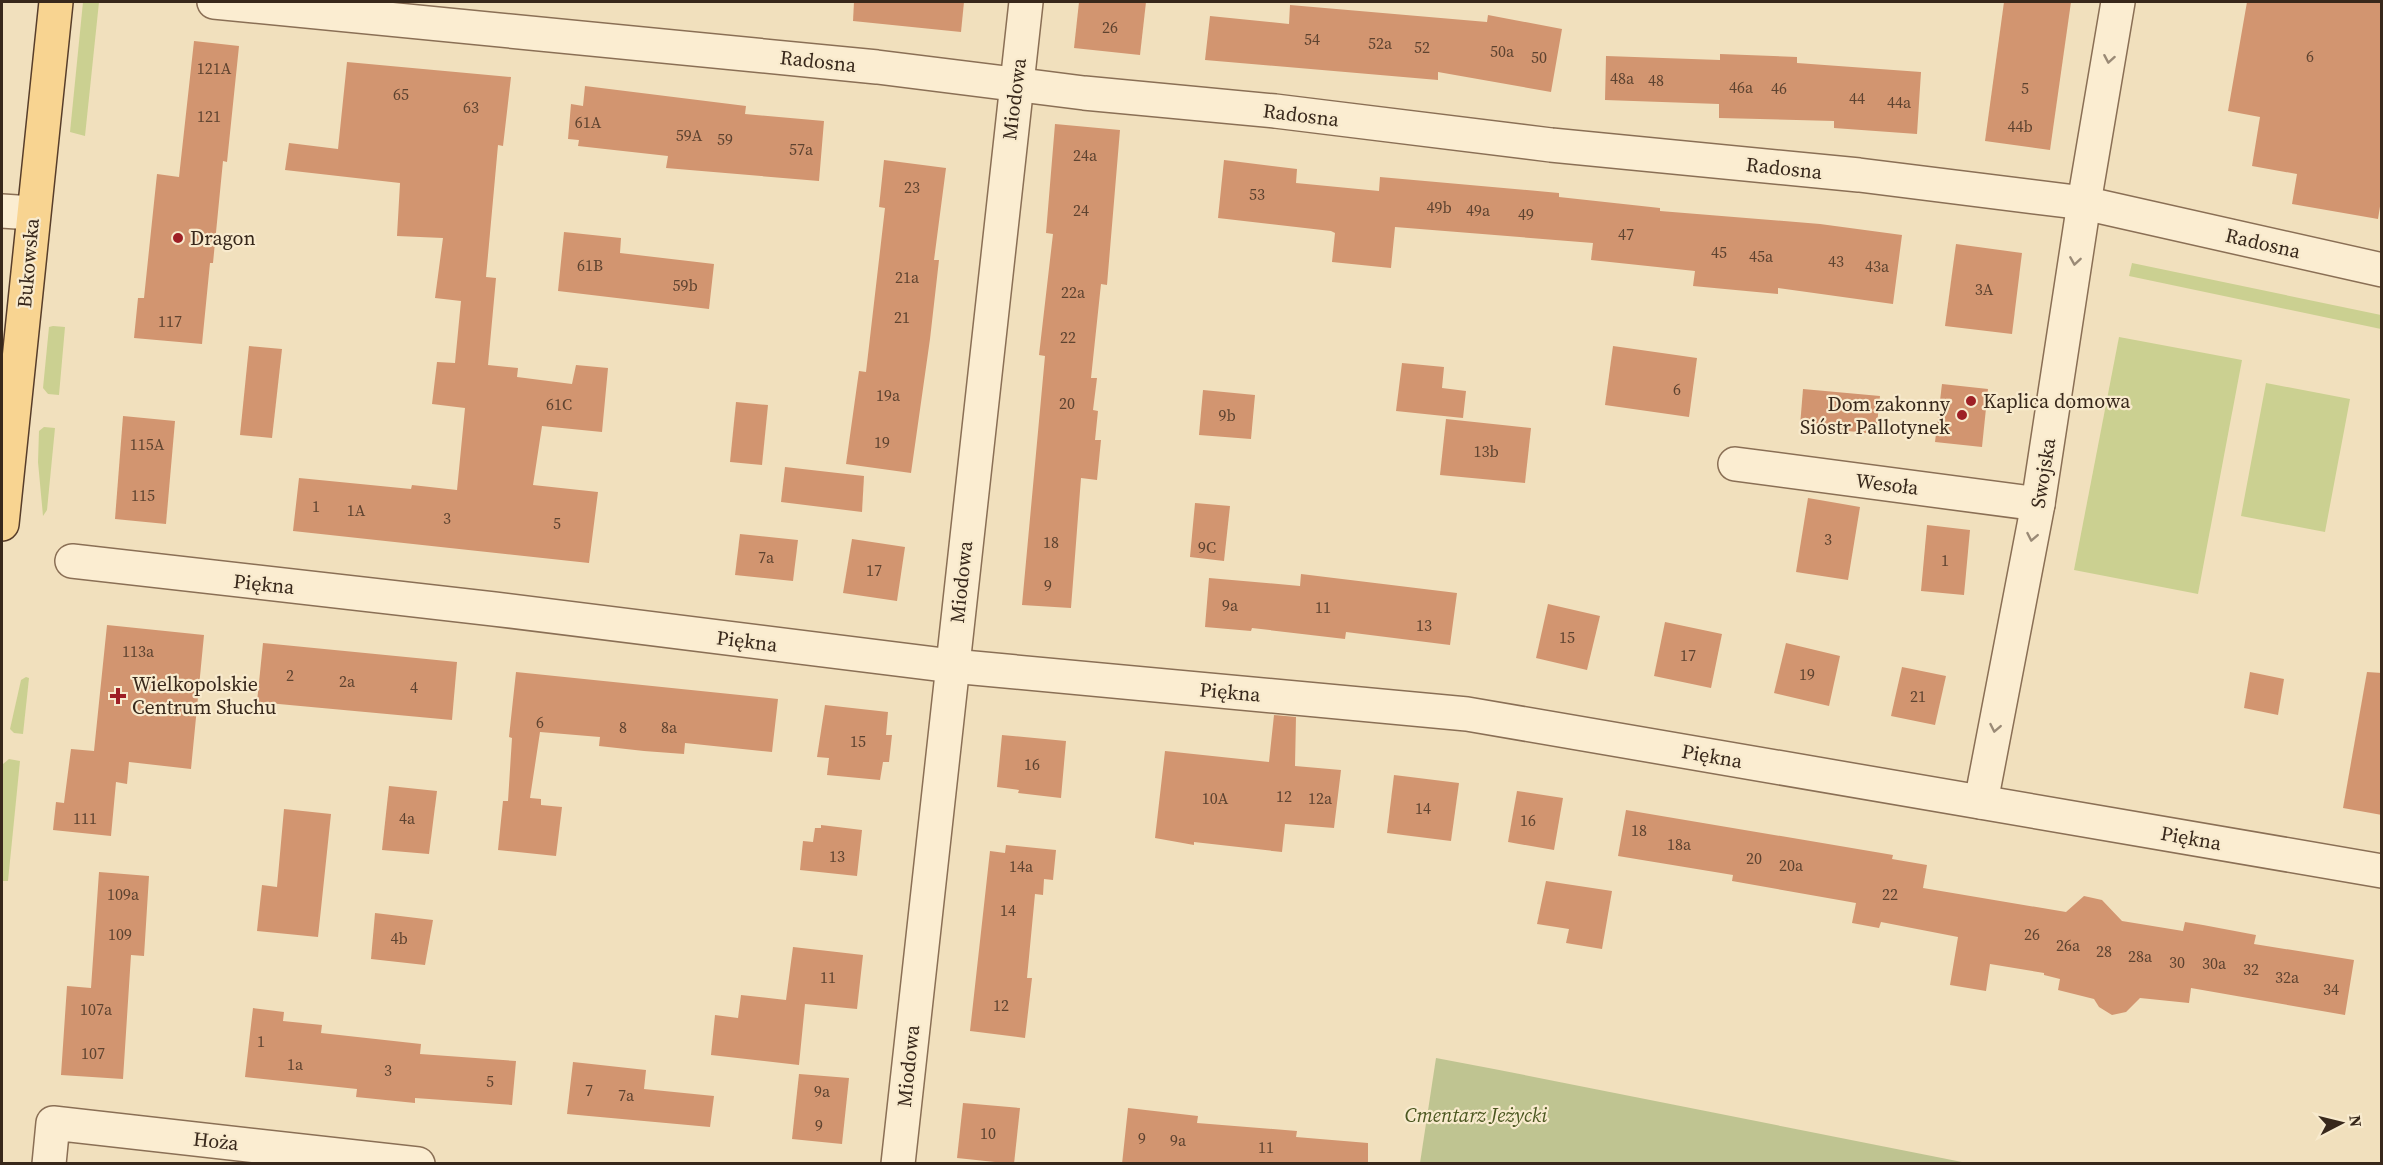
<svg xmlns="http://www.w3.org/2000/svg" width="2383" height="1165" font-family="'Source Serif 4',serif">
	<rect width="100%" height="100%" fill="#f1e0bd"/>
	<!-- green -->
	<g fill="#cbd091">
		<polygon points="83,2 99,2 85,136 70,132"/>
		<polygon points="2132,263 2381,315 2381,329 2129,276"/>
		<polygon points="53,326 65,327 59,395 48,394 43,388 49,327"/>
		<polygon points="2119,337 2242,360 2198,594 2074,570"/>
		<polygon points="2266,383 2350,399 2325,532 2241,516"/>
		<polygon points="44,427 55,428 47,510 43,516 38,462 39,431"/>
		<polygon points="26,677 29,678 23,734 14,733 10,729 21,680"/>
		<polygon points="9,759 20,761 8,881 2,881 2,777 3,764"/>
	</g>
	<!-- cemetery -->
	<polygon fill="#bfc491" points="1436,1058 1494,1069 1967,1163 1420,1163"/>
	<!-- building -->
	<g fill="#d29570">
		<polygon points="854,2 964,2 961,32 853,21"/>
		<polygon points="1079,2 1146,2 1140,55 1074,48"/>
		<polygon points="2004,2 2071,2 2050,150 1985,141"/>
		<polygon points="2247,2 2382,2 2382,194 2378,219 2292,204 2297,174 2252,166 2260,117 2228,111"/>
		<polygon points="1290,5 1487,22 1488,15 1562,29 1551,92 1438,72 1438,80 1205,60 1210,16 1289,24"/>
		<polygon points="194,41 239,46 227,162 223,161 213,263 210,263 202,344 134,338 138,298 144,298 157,174 179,177"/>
		<polygon points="1720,54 1797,57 1797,63 1921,72 1917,134 1834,128 1834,121 1719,118 1719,104 1605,100 1606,56 1720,60"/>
		<polygon points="347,62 511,77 503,146 498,145 486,277 496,278 488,365 518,368 517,377 572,384 576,365 608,368 602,432 542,426 533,485 598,492 589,563 293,531 299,478 411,489 412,485 457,490 465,408 432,404 437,362 455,363 461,301 435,298 443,238 397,236 400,183 285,170 289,143 338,149"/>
		<polygon points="585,86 746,106 745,114 824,121 819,181 666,168 668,156 578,146 579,140 568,139 571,104 583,106"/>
		<polygon points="1055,124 1120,130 1107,285 1101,284 1091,378 1097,378 1093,410 1098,411 1095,440 1101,440 1097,480 1081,478 1071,608 1022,605 1045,356 1039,355 1053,234 1046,233"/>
		<polygon points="884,160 946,168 934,260 939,260 930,339 911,473 846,464 859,371 866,372 885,208 879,207"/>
		<polygon points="1224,160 1297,169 1296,183 1379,191 1380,177 1559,193 1559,197 1660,208 1660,211 1820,224 1902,235 1893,304 1778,288 1778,294 1693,286 1695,271 1591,260 1593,243 1395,227 1391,268 1332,262 1335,233 1331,231 1218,218"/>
		<polygon points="564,232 621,238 620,253 714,264 709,309 558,291"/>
		<polygon points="1956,244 2022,253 2012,334 1945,326"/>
		<polygon points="249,346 282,349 272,438 240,435"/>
		<polygon points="1613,346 1697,358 1689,417 1605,405"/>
		<polygon points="1402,363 1444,367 1442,388 1466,391 1463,418 1396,411"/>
		<polygon points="1942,384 1988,389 1982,447 1935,442"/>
		<polygon points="1803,389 1880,396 1876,434 1800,426"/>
		<polygon points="1203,390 1255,395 1251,439 1199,435"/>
		<polygon points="736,402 768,405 762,465 730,462"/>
		<polygon points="123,416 175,421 166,524 115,519"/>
		<polygon points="1446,419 1531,428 1525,483 1440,475"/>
		<polygon points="785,467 864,476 862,512 781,502"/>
		<polygon points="1808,498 1860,507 1848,580 1796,572"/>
		<polygon points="1195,503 1230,506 1224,561 1190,557"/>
		<polygon points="1927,525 1970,530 1964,595 1921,591"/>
		<polygon points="740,534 798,540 793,581 735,575"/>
		<polygon points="852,539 905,547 897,601 843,593"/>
		<polygon points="1301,574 1457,593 1450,645 1346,632 1345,639 1252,628 1251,631 1205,627 1209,578 1300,586"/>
		<polygon points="1548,604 1600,616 1587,670 1536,658"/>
		<polygon points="1665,622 1722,634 1711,688 1654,676"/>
		<polygon points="107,625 204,635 191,769 129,762 127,784 116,782 111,836 53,830 56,802 64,803 71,749 94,751"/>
		<polygon points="263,643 457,662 452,720 257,702"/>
		<polygon points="1786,643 1840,656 1829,706 1774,693"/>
		<polygon points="1902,667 1946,676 1935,725 1891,716"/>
		<polygon points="516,672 778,699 772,752 685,743 684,754 644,751 599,746 600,737 540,732 530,798 541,799 541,805 562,807 556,856 498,850 503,801 508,801 512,738 509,737"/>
		<polygon points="2250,672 2284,679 2278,715 2244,708"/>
		<polygon points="2367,672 2382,673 2382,815 2343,808"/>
		<polygon points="825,705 888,712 886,735 892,735 889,762 883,762 880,780 827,775 829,758 817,757"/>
		<polygon points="1274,715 1296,717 1295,766 1341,770 1334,828 1285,824 1282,852 1194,842 1194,845 1155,838 1165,751 1269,762"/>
		<polygon points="1002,735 1066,741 1061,798 1018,793 1019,790 997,787"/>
		<polygon points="1394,775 1459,783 1451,841 1387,833"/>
		<polygon points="389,786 437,791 429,854 382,850"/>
		<polygon points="1517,791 1563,798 1554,850 1508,842"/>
		<polygon points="284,809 331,814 318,937 257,931 262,885 277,887"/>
		<polygon points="1626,810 1893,855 1892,859 1927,865 1923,888 2066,912 2084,896 2102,900 2122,921 2183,931 2185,922 2203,925 2256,935 2254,944 2354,960 2345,1015 2191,988 2189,1003 2140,998 2126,1012 2112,1015 2099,1007 2094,999 2058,990 2060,979 2044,975 2044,973 1990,964 1986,991 1950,985 1958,937 1881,922 1879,928 1852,923 1856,903 1732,881 1733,875 1618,856"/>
		<polygon points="821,825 862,830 857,876 800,870 803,841 813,842 815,828 821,828"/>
		<polygon points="1006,845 1056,850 1053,880 1044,879 1043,895 1035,894 1027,978 1032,978 1025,1038 970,1031 990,851 1005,853"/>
		<polygon points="99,872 149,876 144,956 131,955 123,1079 61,1075 67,986 91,988"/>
		<polygon points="1546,881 1612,891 1602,949 1566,943 1569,929 1537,924"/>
		<polygon points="375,913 433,920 425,965 371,959"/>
		<polygon points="793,947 863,955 857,1009 805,1004 799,1065 711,1055 715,1015 738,1018 741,995 786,1000"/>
		<polygon points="253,1008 284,1012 283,1021 322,1025 321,1033 421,1044 420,1054 516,1061 512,1105 415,1098 415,1103 356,1097 357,1089 245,1077"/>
		<polygon points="573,1062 646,1070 644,1089 714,1096 710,1127 567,1114"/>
		<polygon points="799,1074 849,1078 842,1144 792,1139"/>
		<polygon points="963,1103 1020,1108 1014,1164 957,1158"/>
		<polygon points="1128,1108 1198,1116 1197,1123 1297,1131 1296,1137 1368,1143 1368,1164 1122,1164"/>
	</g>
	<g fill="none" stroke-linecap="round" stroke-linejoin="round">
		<!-- minor casing -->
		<g stroke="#8a6f55" stroke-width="36">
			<g id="minor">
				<polyline points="214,2 877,67 1084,93 1275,111 1551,145 1859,175 2084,203 2382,270"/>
				<polyline points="2,211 32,213"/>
				<polyline points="1735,464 2038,504"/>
				<polyline points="72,561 494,609 952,666 1467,714 2382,871"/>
				<polyline points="1981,802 2038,504 2084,203 2118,2"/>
				<polyline points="49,1164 53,1123 418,1164"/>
				<polyline points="898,1164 1026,2"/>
			</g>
		</g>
		<!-- major casing -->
		<g stroke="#573d2a" stroke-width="36">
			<polyline id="major" points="2,524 56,2"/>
		</g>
		<!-- minor -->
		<use href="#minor" stroke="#fbedd1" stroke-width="33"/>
		<!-- major -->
		<use href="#major" stroke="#f8d491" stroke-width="33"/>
	</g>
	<!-- one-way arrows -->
	<defs><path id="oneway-chevron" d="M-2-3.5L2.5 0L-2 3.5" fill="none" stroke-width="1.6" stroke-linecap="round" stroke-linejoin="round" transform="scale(1.5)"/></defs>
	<g stroke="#9a8a76">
		<use href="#oneway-chevron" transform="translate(2109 59) rotate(100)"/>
		<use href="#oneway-chevron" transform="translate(2075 261) rotate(99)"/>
		<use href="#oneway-chevron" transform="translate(2032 537) rotate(101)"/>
		<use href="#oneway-chevron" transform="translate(1995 728) rotate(101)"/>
	</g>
	<!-- markers -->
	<g fill="#9e2026" stroke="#f8eacd" stroke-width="2">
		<circle cx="178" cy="238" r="6"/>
		<circle cx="1971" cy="401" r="6"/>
		<circle cx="1962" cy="415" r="6"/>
		<path d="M115 687h6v6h6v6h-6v6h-6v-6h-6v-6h6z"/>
	</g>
	<g text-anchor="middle" stroke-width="4.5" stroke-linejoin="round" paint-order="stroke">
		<!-- number labels -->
		<g font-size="16" fill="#5e4330">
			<text x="1110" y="33">26</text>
			<text x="1312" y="45">54</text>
			<text x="1380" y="49">52a</text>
			<text x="1422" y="53">52</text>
			<text x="1502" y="57">50a</text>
			<text x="2310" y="62">6</text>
			<text x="1539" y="63">50</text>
			<text x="214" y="74">121A</text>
			<text x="1622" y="84">48a</text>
			<text x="1656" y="86">48</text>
			<text x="1741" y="93">46a</text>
			<text x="1779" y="94">46</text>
			<text x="2025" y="94">5</text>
			<text x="401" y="100">65</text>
			<text x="1857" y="104">44</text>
			<text x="1899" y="108">44a</text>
			<text x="471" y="113">63</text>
			<text x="209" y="122">121</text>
			<text x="588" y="128">61A</text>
			<text x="2020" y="132">44b</text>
			<text x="689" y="141">59A</text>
			<text x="725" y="145">59</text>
			<text x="801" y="155">57a</text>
			<text x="1085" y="161">24a</text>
			<text x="912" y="193">23</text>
			<text x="1257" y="200">53</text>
			<text x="1439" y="213">49b</text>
			<text x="1081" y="216">24</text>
			<text x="1478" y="216">49a</text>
			<text x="1526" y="220">49</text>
			<text x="1626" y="240">47</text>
			<text x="1719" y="258">45</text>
			<text x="1761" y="262">45a</text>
			<text x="1836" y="267">43</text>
			<text x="590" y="271">61B</text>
			<text x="1877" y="272">43a</text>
			<text x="907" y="283">21a</text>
			<text x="685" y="291">59b</text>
			<text x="1984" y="295">3A</text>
			<text x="1073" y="298">22a</text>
			<text x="902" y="323">21</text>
			<text x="170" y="327">117</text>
			<text x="1068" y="343">22</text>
			<text x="1677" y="395">6</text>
			<text x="888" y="401">19a</text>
			<text x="1067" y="409">20</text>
			<text x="559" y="410">61C</text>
			<text x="1227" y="421">9b</text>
			<text x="882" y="448">19</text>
			<text x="147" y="450">115A</text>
			<text x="1486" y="457">13b</text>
			<text x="143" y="501">115</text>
			<text x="316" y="512">1</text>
			<text x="356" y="516">1A</text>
			<text x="447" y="524">3</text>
			<text x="557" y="529">5</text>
			<text x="1828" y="545">3</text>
			<text x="1051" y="548">18</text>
			<text x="1207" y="553">9C</text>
			<text x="766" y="563">7a</text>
			<text x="1945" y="566">1</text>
			<text x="874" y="576">17</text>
			<text x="1048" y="591">9</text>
			<text x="1230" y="611">9a</text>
			<text x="1323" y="613">11</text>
			<text x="1424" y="631">13</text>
			<text x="1567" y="643">15</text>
			<text x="138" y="657">113a</text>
			<text x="1688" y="661">17</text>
			<text x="1807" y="680">19</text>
			<text x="290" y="681">2</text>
			<text x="347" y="687">2a</text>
			<text x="414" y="693">4</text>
			<text x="1918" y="702">21</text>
			<text x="540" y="728">6</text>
			<text x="623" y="733">8</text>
			<text x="669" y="733">8a</text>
			<text x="858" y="747">15</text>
			<text x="1032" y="770">16</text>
			<text x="1284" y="802">12</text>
			<text x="1215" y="804">10A</text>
			<text x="1320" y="804">12a</text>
			<text x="1423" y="814">14</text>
			<text x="85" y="824">111</text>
			<text x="407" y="824">4a</text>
			<text x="1528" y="826">16</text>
			<text x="1639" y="836">18</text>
			<text x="1679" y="850">18a</text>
			<text x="837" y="862">13</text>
			<text x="1754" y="864">20</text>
			<text x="1791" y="871">20a</text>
			<text x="1021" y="872">14a</text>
			<text x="123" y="900">109a</text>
			<text x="1890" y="900">22</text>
			<text x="1008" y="916">14</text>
			<text x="120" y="940">109</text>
			<text x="2032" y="940">26</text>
			<text x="399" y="944">4b</text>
			<text x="2068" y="951">26a</text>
			<text x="2104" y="957">28</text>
			<text x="2140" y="962">28a</text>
			<text x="2177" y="968">30</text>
			<text x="2214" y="969">30a</text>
			<text x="2251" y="975">32</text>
			<text x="828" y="983">11</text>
			<text x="2287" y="983">32a</text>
			<text x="2331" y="995">34</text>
			<text x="1001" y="1011">12</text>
			<text x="96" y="1015">107a</text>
			<text x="261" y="1047">1</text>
			<text x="93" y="1059">107</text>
			<text x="295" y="1070">1a</text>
			<text x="388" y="1076">3</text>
			<text x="490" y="1087">5</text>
			<text x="589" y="1096">7</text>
			<text x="822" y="1097">9a</text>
			<text x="626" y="1101">7a</text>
			<text x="819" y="1131">9</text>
			<text x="988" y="1139">10</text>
			<text x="1142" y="1144">9</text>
			<text x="1178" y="1146">9a</text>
			<text x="1266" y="1153">11</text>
		</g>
		<!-- street labels -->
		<g font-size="20" fill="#38281b" stroke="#f8eacd">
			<text transform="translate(818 61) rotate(6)" y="7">Radosna</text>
			<text transform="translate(1014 99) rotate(-83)" y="7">Miodowa</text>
			<text transform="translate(1301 115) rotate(7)" y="7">Radosna</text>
			<text transform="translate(1784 168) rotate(6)" y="7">Radosna</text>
			<text transform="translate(2263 243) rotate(13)" y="7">Radosna</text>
			<text transform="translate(28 263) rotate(-85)" y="7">Bukowska</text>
			<text transform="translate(2043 473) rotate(-81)" y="7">Swojska</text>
			<text transform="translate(1887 484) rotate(7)" y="7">Wesoła</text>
			<text transform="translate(961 582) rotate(-84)" y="7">Miodowa</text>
			<text transform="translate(264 584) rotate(6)" y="7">Piękna</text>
			<text transform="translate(747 641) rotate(7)" y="7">Piękna</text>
			<text transform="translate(1230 692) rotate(5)" y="7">Piękna</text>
			<text transform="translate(1712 756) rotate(10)" y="7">Piękna</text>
			<text transform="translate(2191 838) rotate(10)" y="7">Piękna</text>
			<text transform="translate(908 1066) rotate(-84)" y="7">Miodowa</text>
			<text transform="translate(216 1141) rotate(6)" y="7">Hoża</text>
		</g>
		<!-- poi labels -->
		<g font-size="20" fill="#38281b" stroke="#f8eacd" text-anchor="start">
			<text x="190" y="245">Dragon</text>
			<text x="1983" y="408">Kaplica domowa</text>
			<text x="1950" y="411" text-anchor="end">Dom zakonny<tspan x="1950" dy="23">Sióstr Pallotynek</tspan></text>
			<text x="132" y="691">Wielkopolskie<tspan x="132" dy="23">Centrum Słuchu</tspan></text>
		</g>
		<!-- park labels -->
		<g font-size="20" font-style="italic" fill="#4b5720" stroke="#f8eacd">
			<text x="1476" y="1122">Cmentarz Jeżycki</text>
		</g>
	</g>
	<!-- border -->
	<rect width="2383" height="1165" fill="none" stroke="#38281b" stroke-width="6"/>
	<!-- north arrow -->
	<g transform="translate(2341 1123) rotate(83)" stroke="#f8eacd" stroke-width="4.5" paint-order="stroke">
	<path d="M0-4.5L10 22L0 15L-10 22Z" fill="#38281b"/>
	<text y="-9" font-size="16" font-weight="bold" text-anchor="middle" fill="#38281b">N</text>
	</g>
</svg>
